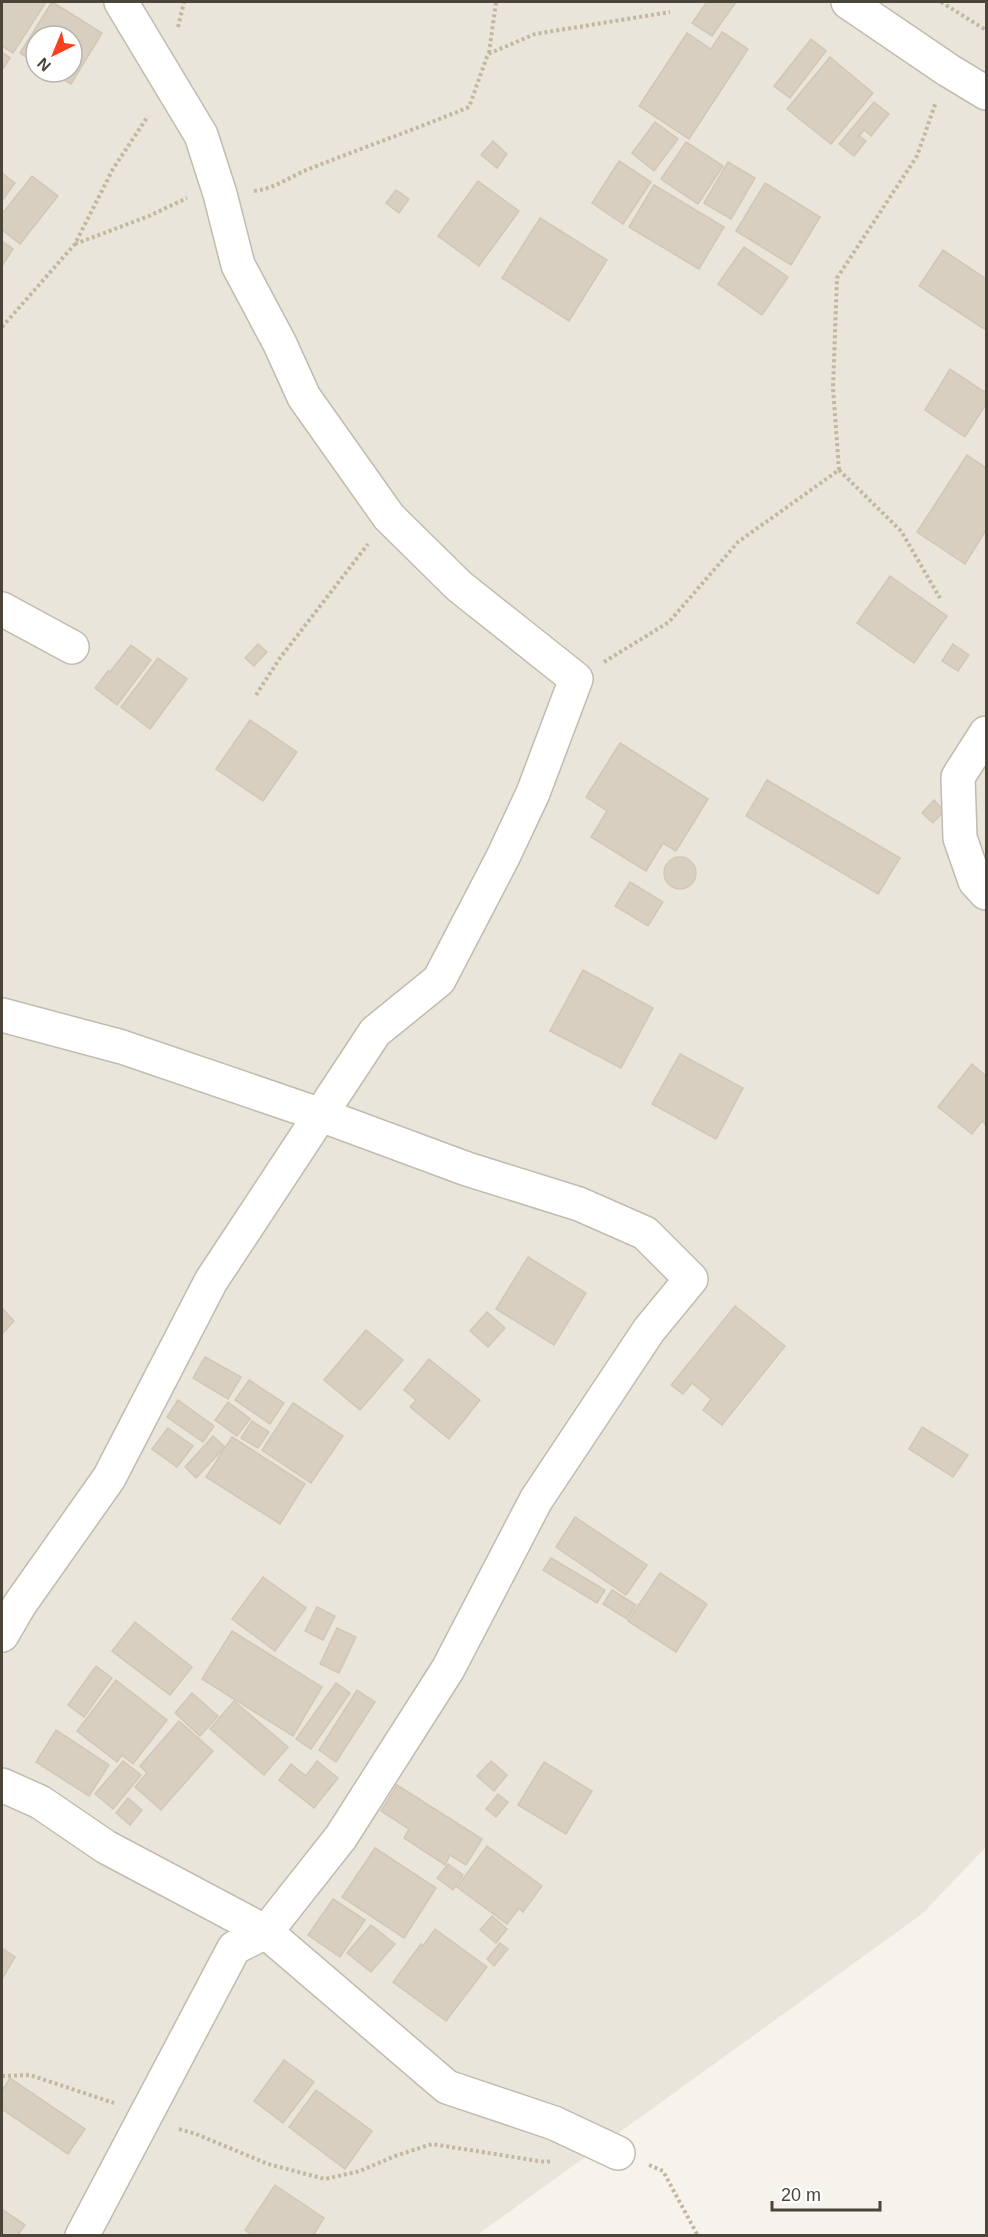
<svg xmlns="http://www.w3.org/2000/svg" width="988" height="2237" font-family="Arial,sans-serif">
	<rect width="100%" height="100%" fill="#f6f3ec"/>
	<!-- residential -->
	<path fill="#eae5da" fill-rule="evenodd" d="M 2,2 L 986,2 L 986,1847 L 922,1914 L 477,2235 L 2,2236 ZM 36,36 L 72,36 L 72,72 L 36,72 Z"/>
	<!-- building -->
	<g fill="#d8cfc1" stroke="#d3c7b4" stroke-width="1.5">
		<polygon points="2,2 46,2 13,53 2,46"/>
		<polygon points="52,2 102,33 71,84 51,72 72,72 72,36 36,36 36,63 20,53"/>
		<polygon points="707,2 736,2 712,36 692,23"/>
		<polygon points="722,32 748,49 689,139 639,106 687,33 711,49"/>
		<polygon points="811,39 826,51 790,98 774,86"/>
		<polygon points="2,52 10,58 2,70"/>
		<polygon points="830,57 873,93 831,144 787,109"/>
		<polygon points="874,102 889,114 871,136 864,130 859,136 866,141 854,156 839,144"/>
		<polygon points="655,122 678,139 654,171 632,153"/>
		<polygon points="493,141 507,154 497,168 481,155"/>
		<polygon points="686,142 723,166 698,204 661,179"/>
		<polygon points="619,161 651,182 623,224 592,203"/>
		<polygon points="728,162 755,178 731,219 704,203"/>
		<polygon points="2,173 15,183 2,201"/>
		<polygon points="32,176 58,196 20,244 2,230 2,214"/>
		<polygon points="478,181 519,211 479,266 438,236"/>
		<polygon points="765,183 820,217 791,265 736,231"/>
		<polygon points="654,185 724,227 699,269 629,227"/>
		<polygon points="396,190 409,199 399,213 386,203"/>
		<polygon points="540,218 607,260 569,321 502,278"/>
		<polygon points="2,241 13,249 2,266"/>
		<polygon points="744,247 788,277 762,315 718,284"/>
		<polygon points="943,250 986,279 986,325 984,329 919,286"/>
		<polygon points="950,369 986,393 986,404 965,437 925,410"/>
		<polygon points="967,455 986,468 986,530 965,564 917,532"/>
		<polygon points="890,576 947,616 914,663 857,623"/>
		<polygon points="258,644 267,652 254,666 245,658"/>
		<polygon points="953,644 969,655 958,671 942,661"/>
		<polygon points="131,645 151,660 117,705 95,688 108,671 110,672"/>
		<polygon points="158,658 187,679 150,729 121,707"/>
		<polygon points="250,720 297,752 263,801 216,769"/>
		<polygon points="620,743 708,799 676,851 663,843 646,871 591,837 607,811 586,797"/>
		<polygon points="767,780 900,858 878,894 746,816"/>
		<polygon points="934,800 944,811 933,823 922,813"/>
		<circle cx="680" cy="873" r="16"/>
		<polygon points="630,882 663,902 648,926 615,906"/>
		<polygon points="583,970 653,1008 621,1068 550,1031"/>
		<polygon points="680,1054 743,1088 716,1139 652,1104"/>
		<polygon points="972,1064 986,1076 986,1125 982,1121 972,1134 938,1107"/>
		<polygon points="528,1257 586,1293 554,1345 496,1309"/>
		<polygon points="735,1306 785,1346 722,1425 703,1410 711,1399 692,1383 683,1394 671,1385"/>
		<polygon points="2,1308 14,1321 2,1334"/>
		<polygon points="487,1312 505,1328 488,1347 470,1331"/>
		<polygon points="366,1330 403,1360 360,1410 324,1380"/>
		<polygon points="205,1357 241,1377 228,1399 193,1378"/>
		<polygon points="429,1359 480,1400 449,1439 410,1407 416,1400 404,1390"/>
		<polygon points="249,1380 284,1403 270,1424 235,1400"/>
		<polygon points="178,1400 214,1426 203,1442 167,1417"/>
		<polygon points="228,1402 250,1419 237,1436 215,1420"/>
		<polygon points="293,1403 343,1436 311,1483 262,1450"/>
		<polygon points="252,1421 269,1432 258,1448 241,1438"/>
		<polygon points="922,1427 968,1455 953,1477 909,1449"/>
		<polygon points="168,1428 193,1446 177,1467 152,1449"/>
		<polygon points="213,1436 225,1447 196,1478 185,1467"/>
		<polygon points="232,1437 305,1484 280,1524 206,1477"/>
		<polygon points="575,1517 647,1565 626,1595 556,1547"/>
		<polygon points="551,1558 605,1590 597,1603 543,1570"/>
		<polygon points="660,1573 707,1604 676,1652 628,1621"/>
		<polygon points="263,1577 306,1608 275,1651 232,1619"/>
		<polygon points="612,1590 636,1605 627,1619 603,1604"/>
		<polygon points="317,1607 335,1616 323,1640 305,1631"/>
		<polygon points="135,1622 192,1667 170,1695 112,1651"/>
		<polygon points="337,1628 356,1637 339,1673 320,1664"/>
		<polygon points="232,1631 322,1687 293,1736 202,1679"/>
		<polygon points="96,1666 112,1678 84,1717 68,1705"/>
		<polygon points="116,1680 167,1720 133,1764 122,1755 117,1762 77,1731"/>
		<polygon points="336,1683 350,1693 311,1749 296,1739"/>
		<polygon points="357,1690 375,1702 336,1762 319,1750"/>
		<polygon points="192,1693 218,1716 200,1736 175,1713"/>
		<polygon points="234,1701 288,1747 264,1775 210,1729"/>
		<polygon points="179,1721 213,1751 161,1810 135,1787 147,1773 140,1766"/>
		<polygon points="56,1730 109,1765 89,1796 36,1762"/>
		<polygon points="123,1761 141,1775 113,1809 95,1794"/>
		<polygon points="317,1761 338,1778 314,1808 279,1780 291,1764 306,1776"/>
		<polygon points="491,1761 507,1775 494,1791 477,1776"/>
		<polygon points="544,1762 592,1791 566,1834 518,1805"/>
		<polygon points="397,1785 482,1839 466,1865 450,1855 445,1865 404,1838 409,1829 381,1811"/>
		<polygon points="498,1794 508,1802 496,1817 486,1809"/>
		<polygon points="128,1798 142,1810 130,1825 116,1813"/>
		<polygon points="487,1846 542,1886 523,1912 519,1908 507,1924 457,1887"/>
		<polygon points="375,1848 436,1888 404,1938 342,1897"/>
		<polygon points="448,1864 463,1875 453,1890 437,1878"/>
		<polygon points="333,1899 365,1920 340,1957 308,1935"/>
		<polygon points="492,1916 507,1929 496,1943 480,1930"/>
		<polygon points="371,1925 395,1944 371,1972 347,1953"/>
		<polygon points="435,1929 487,1967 446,2021 393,1982 421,1944 423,1946"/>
		<polygon points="500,1943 508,1949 494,1966 487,1959"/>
		<polygon points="2,1948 15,1957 2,1979"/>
		<polygon points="284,2060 314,2082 283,2123 254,2101"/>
		<polygon points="10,2078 85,2129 68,2154 2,2109 2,2091"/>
		<polygon points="316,2090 372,2131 345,2169 289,2127"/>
		<polygon points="275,2185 324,2218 313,2236 253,2236 245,2230"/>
		<polygon points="2,2209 25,2225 17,2236 2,2236"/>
	</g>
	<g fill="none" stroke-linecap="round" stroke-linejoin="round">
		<!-- street casing -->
		<g stroke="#c2bbae" stroke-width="36">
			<g id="street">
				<polyline points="848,2 948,70 986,93"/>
				<polyline points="2,609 72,647"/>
				<polyline points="986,733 958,777 960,838 975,881 986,893"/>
				<polyline points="2,1015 122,1047 321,1115 467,1169 579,1204 645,1233 691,1279 649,1330 536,1500 448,1669 341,1837 266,1932 234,1948 82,2236"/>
				<polyline points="2,1635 20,1604 109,1478 211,1281 375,1032 439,980 503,857 533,793 576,679 459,586 389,517 304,397 280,344 238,265 220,194 201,135 121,2"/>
				<polyline points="2,1785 40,1802 106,1847 266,1932 447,2087 554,2123 618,2153"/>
			</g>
		</g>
		<!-- path -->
		<g stroke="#c4b79f" stroke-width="4" stroke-dasharray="3 3" stroke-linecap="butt">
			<polyline points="941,2 986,30"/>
			<polyline points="178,27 184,2"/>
			<polyline points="489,53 496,2"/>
			<path d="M 254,191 C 274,189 291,176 309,169 C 362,148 416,129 469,107 L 488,54 L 535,34 L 670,12"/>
			<polyline points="75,244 149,216 187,198"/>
			<polyline points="2,327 75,244 113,169 148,116"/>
			<polyline points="839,470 901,531 940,598"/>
			<polyline points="604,662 669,622 738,542 839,470 833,388 837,278 917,156 936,102"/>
			<polyline points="256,695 280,658 368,544"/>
			<polyline points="2,2076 30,2075 114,2103"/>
			<polyline points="179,2129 196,2134 268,2164 325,2179 360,2171 395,2156 432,2144 545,2162 551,2161"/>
			<polyline points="649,2165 663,2171 698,2236"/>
		</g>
		<!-- street -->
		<use href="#street" stroke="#fff" stroke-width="33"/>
	</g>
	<!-- border -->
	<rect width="988" height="2237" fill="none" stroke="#4b4439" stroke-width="6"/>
	<!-- north arrow -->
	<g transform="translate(54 54) rotate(223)"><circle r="28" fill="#ffffff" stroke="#b7b4b0" stroke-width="1.5"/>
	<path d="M0-4.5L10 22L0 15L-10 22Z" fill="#fc3f1d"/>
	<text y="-9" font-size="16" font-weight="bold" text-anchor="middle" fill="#4b4439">N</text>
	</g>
	<!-- scale -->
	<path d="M772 2201v9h108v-9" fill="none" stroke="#4b4439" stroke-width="3"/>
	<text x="781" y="2201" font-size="18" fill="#4b4439" stroke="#ffffff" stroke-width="4.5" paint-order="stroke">20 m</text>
</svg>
